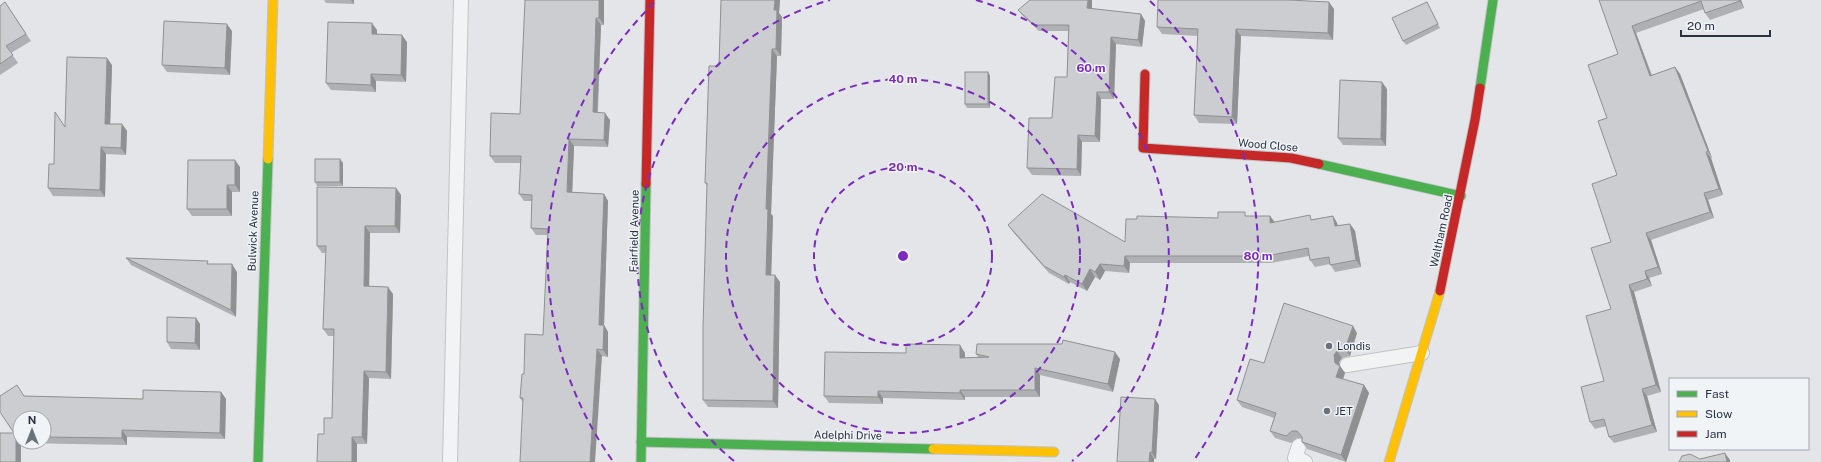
<svg xmlns="http://www.w3.org/2000/svg" width="1821" height="462" font-family="'Public Sans',sans-serif">
	<rect width="100%" height="100%" fill="#e3e5e8"/>
	<g fill="none" stroke-linecap="round" stroke-linejoin="round">
		<!-- lane casing -->
		<g stroke="#c1c3c6" stroke-width="16">
			<g id="lane">
				<polyline points="1347,365 1422,353"/>
				<polyline points="1299,446 1295,458 1305,462"/>
				<polyline points="450,462 461,0"/>
			</g>
		</g>
		<!-- fast casing -->
		<g stroke="#c1c3c6" stroke-width="11">
			<g id="fast">
				<polyline points="1480,88 1493,0"/>
				<polyline points="1319,164 1461,196"/>
				<polyline points="641,442 933,449"/>
				<polyline points="258,462 268,159"/>
				<polyline points="641,462 646,184"/>
			</g>
		</g>
		<!-- slow casing -->
		<g stroke="#c1c3c6" stroke-width="11">
			<g id="slow">
				<polyline points="268,159 273,0"/>
				<polyline points="933,449 1054,452"/>
				<polyline points="1389,462 1440,291"/>
			</g>
		</g>
		<!-- jam casing -->
		<g stroke="#c1c3c6" stroke-width="11">
			<g id="jam">
				<polyline points="1145,74 1143,148 1291,158 1319,164"/>
				<polyline points="646,184 650,0"/>
				<polyline points="1440,291 1475,120 1480,88"/>
			</g>
		</g>
		<!-- lane -->
		<use href="#lane" stroke="#f2f3f5" stroke-width="14"/>
		<!-- fast -->
		<use href="#fast" stroke="#4caf50" stroke-width="9"/>
		<!-- slow -->
		<use href="#slow" stroke="#ffc107" stroke-width="9"/>
		<!-- jam -->
		<use href="#jam" stroke="#c62828" stroke-width="9"/>
	</g>
	<!-- wall -->
	<g fill="#afb0b3" fill-rule="evenodd">
		<polygon points="324,0 354,0 354,4 326,3"/>
		<polygon points="604,0 604,25 601,25 598,112 610,120 608,147 574,146 572,192 604,194 608,201 604,325 608,332 608,357 602,356 523,402 520,398 524,374 543,335 548,235 536,235 531,228 532,201 524,201 519,194 521,163 495,163 490,156"/>
		<polygon points="721,0 780,0 779,13 782,17 781,56 777,56 771,214 773,216 771,275 780,282 778,408 708,407 703,400 707,186 705,183 719,66"/>
		<polygon points="1599,0 1741,0 1744,8 1710,20 1705,13 1704,9 1636,33 1652,75 1675,67 1680,74 1712,158 1711,158 1723,195 1708,200 1714,218 1651,240 1662,274 1649,278 1652,286 1634,292 1661,392 1647,396 1657,432 1614,443 1609,437 1606,426 1595,429 1590,422 1604,381 1611,309 1611,242 1617,175 1607,118 1618,54"/>
		<polygon points="5,2 31,41 11,53 18,63 0,75 0,6"/>
		<polygon points="1427,2 1440,28 1406,45 1403,41"/>
		<polygon points="1092,9 1141,14 1145,21 1142,47 1116,44 1114,99 1101,99 1100,142 1082,142 1081,176 1032,175 1027,168 1052,118 1067,77 1068,31 1039,31 1023,16 1018,10"/>
		<polygon points="1334,9 1333,40 1241,36 1237,124 1199,123 1194,115 1198,36 1162,34 1157,27"/>
		<polygon points="377,30 377,35 407,42 406,82 376,81 376,92 331,90 326,83"/>
		<polygon points="232,31 230,75 167,72 162,65"/>
		<polygon points="112,65 110,124 122,124 127,131 126,155 106,154 105,197 53,196 48,188 54,164 65,127"/>
		<polygon points="988,72 990,76 990,108 967,108 965,104"/>
		<polygon points="1387,89 1386,146 1343,145 1338,138"/>
		<polygon points="343,163 343,186 317,186 315,182"/>
		<polygon points="240,167 240,192 232,192 232,216 192,216 187,209"/>
		<polygon points="396,188 401,195 400,233 370,233 369,287 393,294 391,379 369,378 367,444 357,444 357,462 317,462 324,434 332,418 334,336 328,336 323,329 326,253 322,253 317,246"/>
		<polygon points="1247,216 1270,216 1275,222 1314,219 1333,216 1337,223 1338,226 1350,224 1355,231 1361,267 1335,272 1330,264 1315,267 1310,260 1309,256 1271,263 1130,263 1129,273 1105,271 1100,280 1095,277 1087,291 1070,282 1069,284 1049,273 1013,232 1008,225 1125,242 1137,219 1218,218"/>
		<polygon points="126,258 210,264 237,272 236,317 131,265"/>
		<polygon points="196,318 200,324 200,350 171,349 167,342"/>
		<polygon points="1357,333 1350,356 1342,358 1339,362 1340,366 1345,373 1343,379 1364,385 1369,393 1346,462 1307,449 1302,442 1302,438 1297,438 1291,443 1275,438 1270,431 1274,418 1242,407 1237,400 1264,363"/>
		<polygon points="906,353 965,353 965,358 978,357 976,354 1120,359 1113,392 1040,375 1040,397 965,397 965,400 883,398 883,404 829,403 824,396"/>
		<path d="M 221,392 L 226,399 L 225,439 L 127,437 L 127,445 L 21,443 L 21,462 L 0,462 L 14,433 L 24,396 L 143,399 ZM 20,418 L 44,418 L 44,442 L 20,442 Z"/>
		<polygon points="1159,405 1156,459 1154,459 1154,462 1117,462"/>
	</g>
	<!-- shaded-wall -->
	<g fill="#8f9092">
		<polygon points="351,0 354,0 354,4"/>
		<polygon points="599,0 604,0 604,25 599,18"/>
		<polygon points="775,0 780,0 779,13 782,17 781,56 776,49 774,10"/>
		<polygon points="1088,0 1092,0 1092,15 1087,8"/>
		<polygon points="1739,0 1741,0 1744,8 1740,1"/>
		<polygon points="1329,2 1334,9 1333,40 1328,33"/>
		<polygon points="1141,14 1145,21 1142,47 1138,40"/>
		<polygon points="596,18 601,25 597,119 593,112"/>
		<polygon points="372,23 377,30 377,42 372,34"/>
		<polygon points="227,24 232,31 230,75 225,68"/>
		<polygon points="1632,26 1636,33 1654,83 1650,76"/>
		<polygon points="1236,29 1241,36 1237,124 1232,117"/>
		<polygon points="402,35 407,42 406,82 401,75"/>
		<polygon points="1111,37 1116,44 1114,99 1109,92"/>
		<polygon points="772,49 777,56 771,214 773,216 771,282 766,275 766,209"/>
		<polygon points="107,58 112,65 110,131 105,124"/>
		<polygon points="1675,67 1680,74 1712,158 1708,151"/>
		<polygon points="988,72 990,76 990,108 988,104"/>
		<polygon points="371,74 376,81 376,92 371,85"/>
		<polygon points="1382,82 1387,89 1386,146 1381,139"/>
		<polygon points="1097,92 1101,99 1100,142 1095,136"/>
		<polygon points="605,113 610,120 608,147 604,140"/>
		<polygon points="122,124 127,131 126,155 121,148"/>
		<polygon points="1078,135 1082,142 1081,176 1077,169"/>
		<polygon points="569,139 574,146 572,199 567,192"/>
		<polygon points="101,147 106,154 105,197 100,190"/>
		<polygon points="1706,152 1711,158 1723,195 1719,189"/>
		<polygon points="340,159 343,163 343,186 340,182"/>
		<polygon points="235,160 240,167 240,192 235,185"/>
		<polygon points="227,185 232,192 232,216 227,209"/>
		<polygon points="396,188 401,195 400,233 395,226"/>
		<polygon points="1704,193 1708,200 1714,218 1710,212"/>
		<polygon points="604,194 608,201 604,325 608,332 608,357 603,350 599,325"/>
		<polygon points="1270,216 1275,223 1270,223"/>
		<polygon points="1333,216 1337,223 1340,234 1335,226"/>
		<polygon points="1350,224 1355,231 1361,267 1356,260"/>
		<polygon points="365,226 370,233 369,293 364,286"/>
		<polygon points="1646,233 1651,240 1662,274 1658,267"/>
		<polygon points="1125,256 1130,263 1129,273 1124,266"/>
		<polygon points="232,264 237,272 236,317 231,310"/>
		<polygon points="1100,264 1105,271 1100,280 1095,272"/>
		<polygon points="1090,269 1095,277 1087,291 1082,284"/>
		<polygon points="1645,271 1649,278 1652,286 1647,279"/>
		<polygon points="775,275 780,282 778,408 773,401"/>
		<polygon points="1065,275 1070,282 1069,284 1064,277"/>
		<polygon points="1629,285 1634,292 1661,392 1656,385"/>
		<polygon points="388,287 393,294 391,379 386,372"/>
		<polygon points="196,318 200,324 200,350 195,343"/>
		<polygon points="1353,326 1357,333 1350,356 1345,349"/>
		<polygon points="960,345 965,353 965,365 960,358"/>
		<polygon points="597,349 602,356 595,462 590,462"/>
		<polygon points="1337,351 1342,358 1339,362 1340,366 1345,373 1341,384 1336,377 1334,355"/>
		<polygon points="1115,352 1120,359 1113,392 1108,384"/>
		<polygon points="1035,368 1040,375 1040,397 1035,390"/>
		<polygon points="364,371 369,378 367,444 362,437"/>
		<polygon points="1364,385 1369,393 1346,462 1341,455"/>
		<polygon points="1642,389 1647,396 1657,432 1652,425"/>
		<polygon points="960,390 965,397 965,400 960,393"/>
		<polygon points="878,391 883,398 883,404 878,397"/>
		<polygon points="221,392 226,399 225,439 220,433"/>
		<polygon points="1155,399 1159,405 1156,459 1152,453"/>
		<polygon points="122,430 127,437 127,445 122,438"/>
		<polygon points="16,436 20,442 21,443 21,462 16,462"/>
		<polygon points="352,437 357,444 357,462 352,462"/>
		<polygon points="1150,452 1154,459 1154,462 1149,462"/>
		<polygon points="1725,453 1730,460 1730,462 1727,462"/>
	</g>
	<!-- building -->
	<g fill="#cccdd0" stroke="#8f9092">
		<polygon points="525,0 599,0 599,18 596,18 593,112 605,113 604,140 569,139 567,192 604,194 599,325 604,325 603,350 597,349 590,462 520,462 523,398 520,398 522,374 524,374 525,334 543,335 548,229 531,228 532,195 519,194 521,156 490,156 491,113 520,114"/>
		<polygon points="721,0 775,0 774,10 777,10 776,49 772,49 766,209 768,209 766,275 775,275 773,401 703,400 703,327 707,183 705,183 709,66 719,66"/>
		<polygon points="1030,0 1088,0 1087,8 1141,14 1138,40 1111,37 1109,92 1097,92 1095,136 1078,135 1077,169 1027,168 1029,118 1052,118 1055,77 1067,77 1069,25 1034,25 1018,10"/>
		<polygon points="1158,0 1289,0 1329,2 1328,33 1236,29 1232,117 1194,115 1198,29 1157,27"/>
		<polygon points="1599,0 1739,0 1740,1 1705,13 1701,1 1632,26 1650,76 1675,67 1708,151 1706,152 1719,189 1704,193 1710,212 1646,233 1658,267 1645,271 1647,279 1629,285 1656,385 1642,389 1652,425 1609,437 1604,419 1590,422 1581,387 1604,381 1586,316 1611,309 1591,248 1611,242 1592,184 1617,175 1598,121 1607,118 1588,65 1618,54"/>
		<polygon points="5,2 26,34 6,46 13,55 0,64 0,6"/>
		<polygon points="1427,2 1438,24 1403,41 1392,18"/>
		<polygon points="164,21 227,24 225,68 162,65"/>
		<polygon points="328,22 372,23 372,34 402,35 401,75 371,74 371,85 326,83"/>
		<polygon points="67,57 107,58 105,124 122,124 121,148 101,147 100,190 48,188 49,164 54,164 55,112 65,127"/>
		<rect x="965" y="72" width="23" height="32"/>
		<polygon points="1340,80 1382,82 1381,139 1338,138"/>
		<rect x="315" y="159" width="25" height="23"/>
		<polygon points="188,160 235,160 235,185 227,185 227,209 187,209"/>
		<polygon points="317,187 396,188 395,226 365,226 364,286 388,287 386,372 364,371 362,437 352,437 352,462 317,462 318,434 324,434 324,418 332,418 334,329 323,329 326,246 317,246"/>
		<polygon points="1042,194 1125,242 1126,219 1137,219 1137,216 1218,218 1218,212 1245,212 1245,216 1270,216 1270,223 1310,215 1311,220 1333,216 1335,226 1350,224 1356,260 1330,265 1329,257 1310,260 1308,248 1266,256 1125,256 1124,266 1100,264 1095,272 1090,269 1082,284 1065,275 1064,277 1044,266 1008,225"/>
		<polygon points="126,258 208,261 207,264 232,264 231,310"/>
		<polygon points="1284,303 1353,326 1345,349 1337,351 1334,355 1335,363 1340,366 1336,377 1364,385 1341,455 1302,442 1302,437 1297,431 1292,431 1286,436 1270,431 1276,413 1237,400 1250,359 1264,363"/>
		<polygon points="167,317 196,318 195,343 167,342"/>
		<polygon points="1063,340 1115,352 1108,384 1035,368 1035,390 960,390 960,393 878,391 878,397 824,396 825,352 906,353 906,344 960,345 960,358 989,357 976,354 977,344 1062,344"/>
		<polygon points="17,385 24,396 143,399 143,390 221,392 220,433 122,430 122,438 44,437 44,418 20,418 20,436 16,436 16,462 0,462 0,433 14,433 0,412 0,396"/>
		<polygon points="1121,397 1155,399 1152,453 1150,452 1149,462 1117,462"/>
		<polygon points="1725,453 1727,462 1679,462 1682,456 1690,454 1700,459"/>
	</g>
	<!-- distance rings -->
	<g fill="none" stroke="#7b2cbf" stroke-width="2" stroke-dasharray="7 5">
		<circle cx="903" cy="256" r="89"/>
		<circle cx="903" cy="256" r="177"/>
		<path d="M734 461A266 266 0 0 1 830 0M976 0A266 266 0 0 1 1072 461"/>
		<path d="M612 460A355 355 0 0 1 656 1M1150 1A355 355 0 0 1 1194 460"/>
	</g>
	<!-- markers -->
	<g fill="#6b717b" stroke="#f1f4f7" stroke-width="1.5">
		<circle cx="1329" cy="346" r="4"/>
		<circle cx="1327" cy="411" r="4"/>
	</g>
	<g text-anchor="middle" stroke-width="3" stroke-linejoin="round" paint-order="stroke">
		<!-- street labels -->
		<g font-size="11" fill="#2a3241" stroke="#f1f4f7">
			<text transform="translate(1268 145) rotate(5)" y="4">Wood Close</text>
			<text transform="translate(253 231) rotate(-88)" y="4">Bulwick Avenue</text>
			<text transform="translate(634 231) rotate(-89)" y="4">Fairfield Avenue</text>
			<text transform="translate(1441 231) rotate(-78)" y="4">Waltham Road</text>
			<text transform="translate(848 435) rotate(1)" y="4">Adelphi Drive</text>
		</g>
		<!-- poi labels -->
		<g font-size="11" fill="#2a3241" stroke="#f1f4f7" text-anchor="start">
			<text x="1337" y="350">Londis</text>
			<text x="1335" y="415">JET</text>
		</g>
	</g>
	<circle cx="903" cy="256" r="6" fill="#7b2cbf" stroke="#f1f4f7" stroke-width="2"/>
	<g font-size="12" text-anchor="middle" font-weight="bold" fill="#7b2cbf" stroke="#f1f4f7" stroke-width="3" stroke-linejoin="round" paint-order="stroke">
		<text x="1091" y="72">60 m</text>
		<text x="903" y="83">40 m</text>
		<text x="903" y="171">20 m</text>
		<text x="1258" y="260">80 m</text>
	</g>
	<!-- legend -->
	<rect x="1669" y="378" width="140" height="72" fill="#f1f4f7" stroke="#a1a6ae"/>
	<rect x="1677" y="391" width="20" height="6" fill="#4caf50" stroke="#a1a6ae"/>
	<text x="1705" y="398" font-size="12" fill="#2a3241">Fast</text>
	<rect x="1677" y="411" width="20" height="6" fill="#ffc107" stroke="#a1a6ae"/>
	<text x="1705" y="418" font-size="12" fill="#2a3241">Slow</text>
	<rect x="1677" y="431" width="20" height="6" fill="#c62828" stroke="#a1a6ae"/>
	<text x="1705" y="438" font-size="12" fill="#2a3241">Jam</text>
	<!-- north arrow -->
	<g transform="translate(32 430)"><circle r="19" fill="#f1f4f7" stroke="#a1a6ae"/>
	<path d="M0-3L7 15L0 10L-7 15Z" fill="#6b717b"/>
	<text y="-6" font-size="11" font-weight="bold" text-anchor="middle" fill="#2a3241">N</text>
	</g>
	<!-- scale -->
	<path d="M1681 30v6h89v-6" fill="none" stroke="#2a3241" stroke-width="2"/>
	<text x="1687" y="30" font-size="12" fill="#2a3241" stroke="#f1f4f7" stroke-width="3" paint-order="stroke">20 m</text>
</svg>
